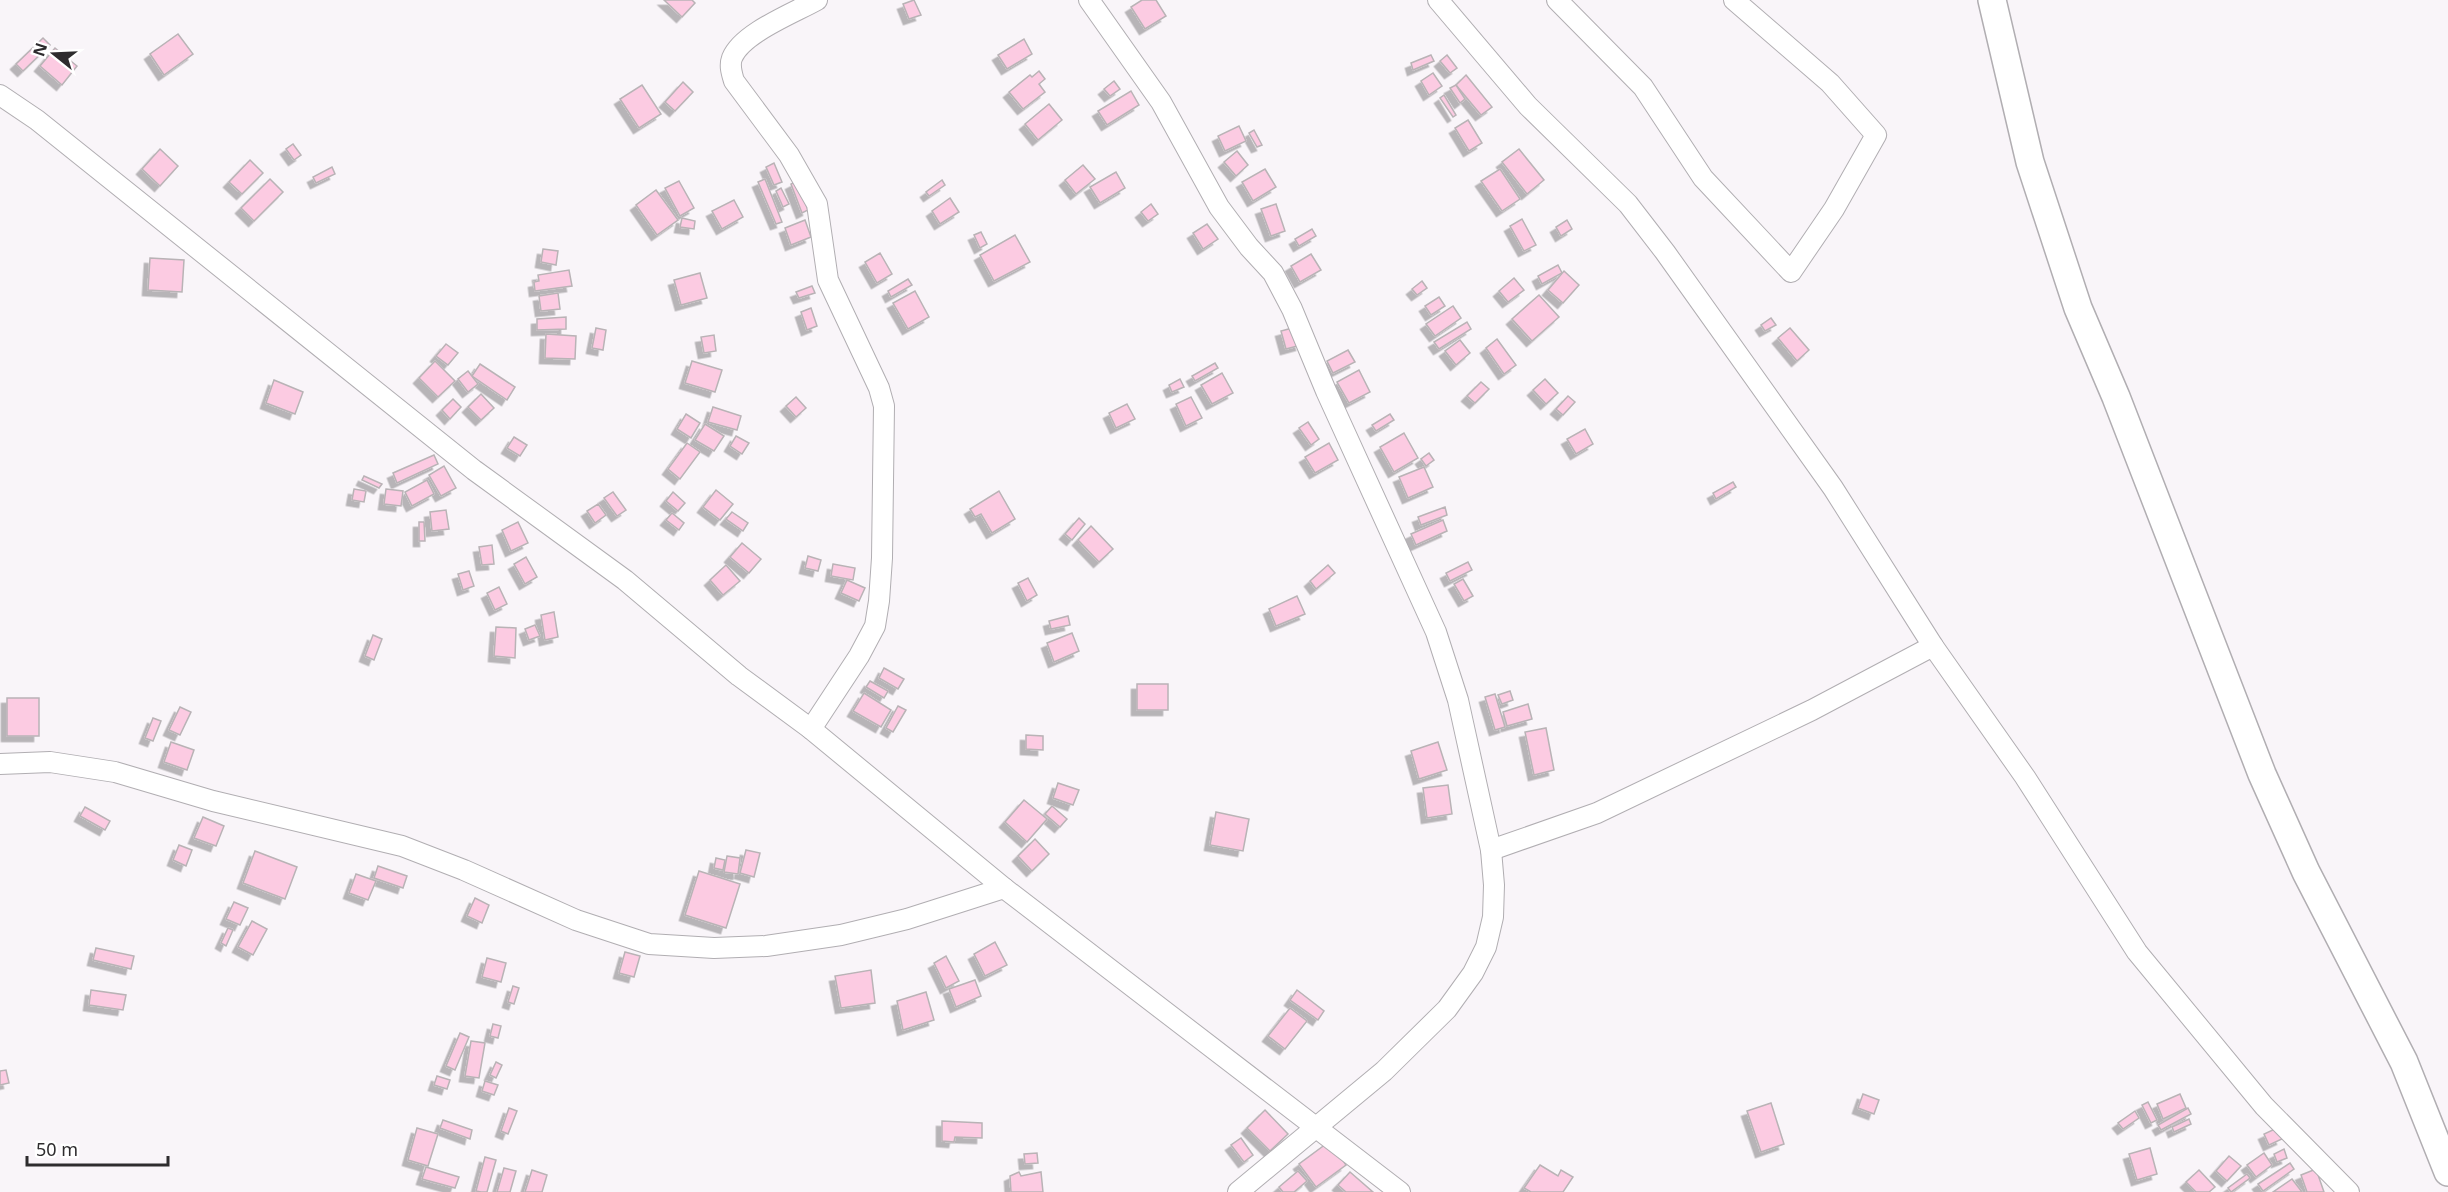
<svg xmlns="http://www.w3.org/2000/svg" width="2448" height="1192" font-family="'Noto Sans',sans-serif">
	<defs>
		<filter id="shadow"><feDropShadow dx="-5.5" dy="5.5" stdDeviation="0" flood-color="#0004"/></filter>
	</defs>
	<rect width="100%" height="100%" fill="#f9f5f9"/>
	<!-- building -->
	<g fill="#fccbe2" stroke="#b9b3b6" stroke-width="1.5" filter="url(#shadow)">
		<polygon points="664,0 692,0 695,3 682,17"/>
		<polygon points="914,0 921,15 909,19 903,4"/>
		<polygon points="1142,0 1156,0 1166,16 1145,29 1131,7"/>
		<polygon points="178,34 193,54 164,75 150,54"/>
		<polygon points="43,38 50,45 23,71 16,64"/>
		<polygon points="1024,39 1032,54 1007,69 998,55"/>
		<polygon points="55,48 77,66 62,85 40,66"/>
		<polygon points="1431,55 1434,61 1413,70 1411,63"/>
		<polygon points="1447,55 1457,68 1450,73 1440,61"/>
		<polygon points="1039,71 1045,79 1039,84 1045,92 1023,109 1009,92 1030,75 1032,77"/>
		<polygon points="1433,73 1442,86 1429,95 1421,81"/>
		<polygon points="1466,75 1492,107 1481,115 1456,85"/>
		<polygon points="1114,81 1120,89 1110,96 1104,89"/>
		<polygon points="683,82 693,92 675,111 665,102"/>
		<polygon points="642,85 661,114 639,128 620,99"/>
		<polygon points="1456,85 1465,99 1460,103 1450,88"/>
		<polygon points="1131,91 1139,105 1107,125 1098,111"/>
		<polygon points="1444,95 1456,115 1453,117 1440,98"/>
		<polygon points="1049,104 1062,120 1038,140 1025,124"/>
		<polygon points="1468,120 1482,143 1469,151 1455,128"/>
		<polygon points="1239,126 1246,141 1225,151 1218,136"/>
		<polygon points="1254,130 1262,145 1257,147 1249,133"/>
		<polygon points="293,144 301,155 294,160 286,149"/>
		<polygon points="160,149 178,166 160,186 142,169"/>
		<polygon points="1519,149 1544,180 1527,194 1502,162"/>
		<polygon points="1237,151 1248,165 1236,176 1224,162"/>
		<polygon points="250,160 263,173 242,194 229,182"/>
		<polygon points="774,163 782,182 774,185 766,167"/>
		<polygon points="1083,165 1095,179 1076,194 1065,180"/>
		<polygon points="332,167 335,174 316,183 313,177"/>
		<polygon points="1265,169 1276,187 1253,201 1242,182"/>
		<polygon points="1500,169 1520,199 1502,211 1481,181"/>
		<polygon points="1116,172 1125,188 1100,203 1090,187"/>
		<polygon points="270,179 283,192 254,221 241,208"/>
		<polygon points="765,179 782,222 776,224 758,182"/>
		<polygon points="942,180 945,185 929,196 926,192"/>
		<polygon points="679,181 694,208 680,216 665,188"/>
		<polygon points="797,181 808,210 802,213 791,184"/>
		<polygon points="781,188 789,204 783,207 776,191"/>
		<polygon points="656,190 678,220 657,235 636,205"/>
		<polygon points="950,198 959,212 940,224 932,211"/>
		<polygon points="734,200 743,217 722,229 712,211"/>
		<polygon points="1151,204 1158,214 1148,221 1141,212"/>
		<polygon points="1276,204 1285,231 1271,236 1261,209"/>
		<polygon points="682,218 695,221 694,229 680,227"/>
		<polygon points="1522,219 1536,245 1524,251 1510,226"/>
		<polygon points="805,220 811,237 791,245 785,228"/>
		<polygon points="1567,220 1572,229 1561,236 1556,227"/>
		<polygon points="1207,224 1218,239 1203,249 1193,233"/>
		<polygon points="1312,229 1316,236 1299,246 1295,239"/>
		<polygon points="981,232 987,244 980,248 974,235"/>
		<polygon points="1015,235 1030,262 994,281 980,255"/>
		<polygon points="543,249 558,251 556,265 541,262"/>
		<polygon points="880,253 892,274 877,283 865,262"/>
		<polygon points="1311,254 1321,270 1300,282 1291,266"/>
		<polygon points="150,258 184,260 182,292 148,290"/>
		<polygon points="1558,265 1562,273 1542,284 1538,276"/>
		<polygon points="569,270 572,286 535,291 534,282 539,281 538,275"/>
		<polygon points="1564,271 1579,285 1563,303 1548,290"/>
		<polygon points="700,273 707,298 681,305 674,280"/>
		<polygon points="1514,278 1524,290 1508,302 1499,291"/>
		<polygon points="908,279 912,285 891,297 888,291"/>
		<polygon points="1422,281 1427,288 1417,295 1412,289"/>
		<polygon points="812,286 815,293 799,298 796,292"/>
		<polygon points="915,291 929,317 908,329 893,303"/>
		<polygon points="558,293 560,309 541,311 539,296"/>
		<polygon points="1539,295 1559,317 1532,341 1512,319"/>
		<polygon points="1439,297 1445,306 1431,315 1425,306"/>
		<polygon points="1453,306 1461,318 1435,336 1426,324"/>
		<polygon points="811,308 817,326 807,330 801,312"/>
		<polygon points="566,317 566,329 537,330 537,319"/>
		<polygon points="1771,318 1776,325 1765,331 1761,325"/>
		<polygon points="1467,322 1471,329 1439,349 1434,342"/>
		<polygon points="1296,327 1301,345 1286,349 1281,331"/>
		<polygon points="596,328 606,330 603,350 592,348"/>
		<polygon points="1790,328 1809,350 1797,361 1778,338"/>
		<polygon points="546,334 576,336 575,359 545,358"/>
		<polygon points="714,335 716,351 704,353 701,337"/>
		<polygon points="1497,339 1516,365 1504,374 1486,348"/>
		<polygon points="1460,340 1470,353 1456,365 1445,351"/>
		<polygon points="446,344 458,353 448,365 436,356"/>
		<polygon points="1348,350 1355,362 1333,373 1327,361"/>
		<polygon points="435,361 455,381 438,397 419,378"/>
		<polygon points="692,361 722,370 715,392 685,383"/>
		<polygon points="1215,363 1218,368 1195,381 1192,376"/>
		<polygon points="480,364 515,387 507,400 472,376"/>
		<polygon points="1359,370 1370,392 1349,403 1337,382"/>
		<polygon points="468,371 478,384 468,392 458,379"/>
		<polygon points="1222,373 1233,393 1212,404 1201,385"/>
		<polygon points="1180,379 1184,387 1172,392 1169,385"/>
		<polygon points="1545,379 1558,393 1546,404 1533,390"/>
		<polygon points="274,380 303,392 295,414 266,403"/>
		<polygon points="1481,382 1489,389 1475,403 1467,396"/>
		<polygon points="481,394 494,408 481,420 468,407"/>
		<polygon points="1568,396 1575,402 1563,415 1556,409"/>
		<polygon points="796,397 806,408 796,417 786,406"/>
		<polygon points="1191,397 1202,418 1186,426 1176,404"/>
		<polygon points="453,399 461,407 450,419 442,410"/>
		<polygon points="1127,404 1135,419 1116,428 1109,413"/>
		<polygon points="713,407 741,416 737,430 708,422"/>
		<polygon points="686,414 700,423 691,438 677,429"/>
		<polygon points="1390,414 1394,420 1376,431 1372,425"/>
		<polygon points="1308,422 1319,439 1311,445 1299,428"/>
		<polygon points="705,424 724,436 714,451 695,440"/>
		<polygon points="1585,429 1593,444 1576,454 1567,439"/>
		<polygon points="1404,433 1418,458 1394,472 1380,447"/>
		<polygon points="736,436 749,443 742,454 730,446"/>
		<polygon points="514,437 527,445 520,456 507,448"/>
		<polygon points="687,443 700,452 680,479 668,469"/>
		<polygon points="1329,443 1338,460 1315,473 1305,457"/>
		<polygon points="1429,453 1434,460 1426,466 1421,459"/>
		<polygon points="434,455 438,464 397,483 393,473"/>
		<polygon points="444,466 456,488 441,496 429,475"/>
		<polygon points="1424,467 1433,487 1408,498 1399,477"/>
		<polygon points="364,476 382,484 379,488 362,480"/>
		<polygon points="427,480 434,494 412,506 405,492"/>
		<polygon points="1733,482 1736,487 1716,499 1713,493"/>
		<polygon points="354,489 366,491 364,502 352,500"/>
		<polygon points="386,489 403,491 401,506 384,504"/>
		<polygon points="716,490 733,504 720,520 703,507"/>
		<polygon points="999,491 1015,519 992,533 981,514 975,517 970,509"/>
		<polygon points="613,492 626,510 617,516 604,498"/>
		<polygon points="673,492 685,503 678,511 666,501"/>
		<polygon points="598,504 606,515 595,523 587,511"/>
		<polygon points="1445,507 1447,515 1421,525 1418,517"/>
		<polygon points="446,510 449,529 432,531 430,512"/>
		<polygon points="732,512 748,523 743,531 726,519"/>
		<polygon points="672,513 684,523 679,530 666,520"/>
		<polygon points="1079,518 1085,524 1072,540 1065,534"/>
		<polygon points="1443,520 1447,531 1416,545 1411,534"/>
		<polygon points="419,522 424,522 425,541 419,541"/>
		<polygon points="518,522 528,543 511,551 502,530"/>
		<polygon points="1091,526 1113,549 1099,562 1078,540"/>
		<polygon points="742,543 761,559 749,573 730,557"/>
		<polygon points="492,545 494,564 482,565 479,547"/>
		<polygon points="808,556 821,560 818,571 805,568"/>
		<polygon points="526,557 537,577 525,584 514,564"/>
		<polygon points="1468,562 1472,570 1450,581 1446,573"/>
		<polygon points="833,564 855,568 853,580 831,576"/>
		<polygon points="726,565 740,581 723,595 710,580"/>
		<polygon points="1328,565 1335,573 1316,589 1310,581"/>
		<polygon points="469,571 474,586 463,590 458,574"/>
		<polygon points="1028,578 1037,595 1027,601 1018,583"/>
		<polygon points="1463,579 1473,596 1464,601 1454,584"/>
		<polygon points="847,580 865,588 859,601 841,593"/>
		<polygon points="499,587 507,604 495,610 487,593"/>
		<polygon points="1297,596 1305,614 1276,626 1269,609"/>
		<polygon points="554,612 558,637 545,640 541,615"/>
		<polygon points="1068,616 1070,625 1051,629 1049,621"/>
		<polygon points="535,625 540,636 529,640 525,629"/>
		<polygon points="496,627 516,628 515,658 494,656"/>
		<polygon points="1072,633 1079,651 1054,662 1047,643"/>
		<polygon points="373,635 382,639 374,660 365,656"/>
		<polygon points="884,668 904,679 898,689 879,678"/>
		<polygon points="870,681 888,691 884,698 866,687"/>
		<rect x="1137" y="684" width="31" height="26"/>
		<polygon points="1510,691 1513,700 1502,704 1498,695"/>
		<polygon points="864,693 891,710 881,727 853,711"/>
		<polygon points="1495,694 1505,727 1495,730 1485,697"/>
		<rect x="7" y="698" width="32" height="38"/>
		<polygon points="1528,704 1532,719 1507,726 1503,712"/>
		<polygon points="898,706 906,710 893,732 886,728"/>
		<polygon points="180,707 191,712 180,735 169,730"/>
		<polygon points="153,718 161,721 153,741 145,738"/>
		<polygon points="1546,728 1554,770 1534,775 1525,732"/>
		<polygon points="1026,735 1043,736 1043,750 1026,749"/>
		<polygon points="171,742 194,750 187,770 164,762"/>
		<polygon points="1438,742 1447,770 1419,779 1411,751"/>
		<polygon points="1058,783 1079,790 1073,805 1053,798"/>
		<polygon points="1448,785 1452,814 1427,818 1423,788"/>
		<polygon points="1024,800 1047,819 1027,842 1005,822"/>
		<polygon points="1052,806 1067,819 1060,827 1045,814"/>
		<polygon points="85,807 110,821 105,830 80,816"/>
		<polygon points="1216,812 1249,819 1243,851 1210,845"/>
		<polygon points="203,817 224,826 216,846 194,838"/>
		<polygon points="1035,839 1049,854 1032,871 1018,856"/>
		<polygon points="179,845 192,850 186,866 173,860"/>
		<polygon points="746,850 760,853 754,877 740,873"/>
		<polygon points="255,851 297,867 285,899 243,883"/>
		<polygon points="727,856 740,858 738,874 724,872"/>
		<polygon points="716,858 725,860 723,870 714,868"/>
		<polygon points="378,866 407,876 403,888 374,878"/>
		<polygon points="699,871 740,884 726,928 685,915"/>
		<polygon points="356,874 376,881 368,900 349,893"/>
		<polygon points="475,898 489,905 482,923 467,916"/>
		<polygon points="234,902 248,908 240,925 226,919"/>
		<polygon points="252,921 267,929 253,955 238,947"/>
		<polygon points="228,928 233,930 226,946 221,943"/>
		<polygon points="995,942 1007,965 985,976 974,954"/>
		<polygon points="96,948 134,956 131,969 93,960"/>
		<polygon points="625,952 640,956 634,977 619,973"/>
		<polygon points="946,956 959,981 946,988 934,963"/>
		<polygon points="487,958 506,963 501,982 482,977"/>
		<polygon points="871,970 875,1003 841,1008 835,976"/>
		<polygon points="975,980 981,996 956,1007 949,989"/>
		<polygon points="513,986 519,988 514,1004 508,1002"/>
		<polygon points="91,990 126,995 123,1010 89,1005"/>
		<polygon points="1297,990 1324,1011 1318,1020 1290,1000"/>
		<polygon points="926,992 934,1020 903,1030 897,1001"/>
		<polygon points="1290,1008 1307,1021 1285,1049 1268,1036"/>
		<polygon points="493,1024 501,1026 498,1038 490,1036"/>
		<polygon points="460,1033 469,1037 455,1070 446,1066"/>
		<polygon points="471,1041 485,1043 479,1078 465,1076"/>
		<polygon points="496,1062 502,1065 496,1078 490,1075"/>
		<polygon points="6,1070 9,1083 0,1085 0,1071"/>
		<polygon points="437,1076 450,1080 447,1089 434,1085"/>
		<polygon points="485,1081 498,1085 494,1095 482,1091"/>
		<polygon points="1863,1094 1879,1100 1874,1114 1858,1108"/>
		<polygon points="2180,1094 2186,1108 2163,1119 2157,1104"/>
		<polygon points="2148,1102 2157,1120 2151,1123 2142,1105"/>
		<polygon points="1771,1103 1784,1144 1761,1152 1747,1111"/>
		<polygon points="509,1108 517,1111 508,1134 501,1131"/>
		<polygon points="2188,1108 2191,1114 2161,1130 2158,1125"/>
		<polygon points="1265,1110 1288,1134 1270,1151 1247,1128"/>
		<polygon points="2135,1111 2139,1118 2123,1129 2118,1123"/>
		<polygon points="2189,1119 2191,1124 2174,1132 2172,1127"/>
		<polygon points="443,1120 472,1130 470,1139 440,1128"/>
		<polygon points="942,1121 982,1123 982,1138 955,1137 954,1142 942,1141"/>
		<polygon points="417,1128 438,1134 428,1166 408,1160"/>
		<polygon points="2277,1128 2282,1139 2269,1145 2264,1134"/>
		<polygon points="1241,1138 1253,1155 1244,1162 1231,1145"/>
		<polygon points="1330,1141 1346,1165 1316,1187 1299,1164"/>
		<polygon points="2150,1148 2157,1174 2137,1180 2129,1154"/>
		<polygon points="2284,1149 2287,1158 2277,1162 2274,1154"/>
		<polygon points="1037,1153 1038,1163 1025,1164 1024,1154"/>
		<polygon points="2264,1153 2272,1165 2256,1177 2247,1165"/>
		<polygon points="2229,1156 2241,1166 2227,1181 2216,1171"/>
		<polygon points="485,1157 496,1160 487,1192 481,1192 476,1191"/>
		<polygon points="2290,1163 2294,1169 2263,1191 2258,1184"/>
		<polygon points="1540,1165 1558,1176 1561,1170 1573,1177 1563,1192 1531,1192 1524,1188"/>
		<polygon points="426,1167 459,1177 455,1188 422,1179"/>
		<polygon points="504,1168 516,1171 510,1192 497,1192"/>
		<polygon points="2316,1169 2324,1192 2307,1192 2301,1175"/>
		<polygon points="532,1170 547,1175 542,1192 525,1192"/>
		<polygon points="2199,1170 2215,1187 2209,1192 2196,1192 2186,1182"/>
		<polygon points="1298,1171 1307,1181 1294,1192 1283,1192 1279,1187"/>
		<polygon points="1019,1172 1021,1176 1041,1172 1043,1192 1011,1192 1010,1176"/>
		<polygon points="1350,1172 1373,1192 1346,1192 1338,1185"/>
		<polygon points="2247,1174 2250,1178 2231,1192 2228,1188"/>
		<polygon points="2292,1179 2302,1192 2273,1192"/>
	</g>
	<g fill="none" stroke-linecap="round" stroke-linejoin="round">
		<!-- minor casing -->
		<g stroke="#b1aeb2" stroke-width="22">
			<g id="minor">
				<polyline points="1089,0 1161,102 1219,207 1249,247 1273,273 1292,309 1326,391 1436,632 1458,700 1491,850 1494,885 1493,917 1486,947 1473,973 1447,1009 1384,1071 1238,1192"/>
				<polyline points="1438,0 1528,106 1628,204 1665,252 1833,488 1933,646 2025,777 2137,952 2264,1106 2349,1192"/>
				<polyline points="1557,0 1643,87 1703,178 1791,272 1834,209 1876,135 1830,83 1734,0"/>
				<polyline points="0,95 37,120 474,470 625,580 739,676 811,729 1004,888 1400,1192"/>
				<path d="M 811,729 L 859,656 L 875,626 L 879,601 L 882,558 L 884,406 L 879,388 L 828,280 L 817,204 L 789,155 L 734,81 C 732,74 729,66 732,58 C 742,33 794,13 817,0"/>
				<polyline points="0,764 50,762 115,772 213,801 402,846 464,870 576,920 649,944 714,948 766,946 841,935 907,919 1004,888"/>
				<polyline points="1491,850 1597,813 1812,710 1933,646"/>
			</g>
		</g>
		<!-- secondary casing -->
		<g stroke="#b1aeb2" stroke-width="30">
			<polyline id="secondary" points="1992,0 2030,162 2078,308 2116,397 2262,774 2306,872 2404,1062 2448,1172"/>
		</g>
		<!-- minor -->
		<use href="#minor" stroke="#fff" stroke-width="20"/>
		<!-- secondary -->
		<use href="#secondary" stroke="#fff" stroke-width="27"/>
	</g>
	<!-- north arrow -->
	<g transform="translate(54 54) rotate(288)" stroke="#ffffff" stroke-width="4.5" paint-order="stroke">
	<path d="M0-4.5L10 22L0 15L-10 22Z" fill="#2e2c2e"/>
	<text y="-9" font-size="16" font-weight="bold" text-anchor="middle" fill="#2e2c2e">N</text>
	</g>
	<!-- scale -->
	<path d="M27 1156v9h141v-9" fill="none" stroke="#2e2c2e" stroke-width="3"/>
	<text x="36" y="1156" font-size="18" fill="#2e2c2e" stroke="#ffffff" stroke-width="4.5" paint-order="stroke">50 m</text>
</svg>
